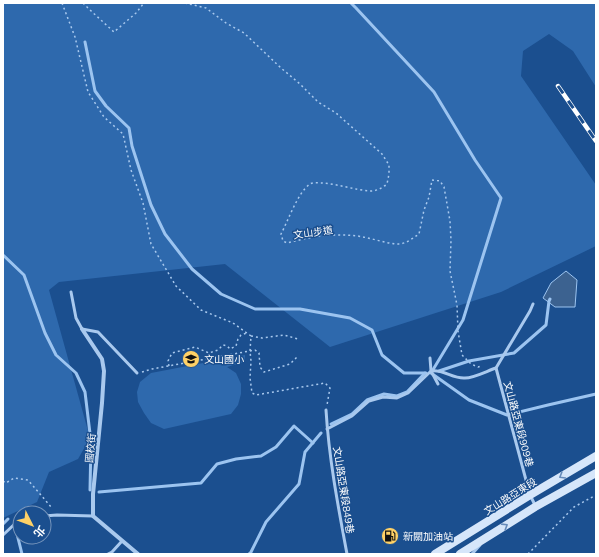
<svg xmlns="http://www.w3.org/2000/svg" width="599" height="557" font-family="Mulish,'Noto Sans TC',sans-serif">
	<rect width="100%" height="100%" fill="#1b4f8f"/>
	<!-- green -->
	<g fill="#2e69ad">
		<polygon points="3,3 596,3 596,87 573,51 549,34 523,51 521,76 596,185 596,246 501,292 330,347 225,264 59,282 49,290 90,438 78,459 49,472 37,502 3,518"/>
		<polygon points="245,355 245,362 227,367 236,373 241,384 241,394 238,405 231,414 164,429 151,423 144,413 138,402 137,392 140,382 151,373"/>
	</g>
	<!-- water -->
	<polygon fill="#3c6290" stroke="#9cc4f0" points="566,271 577,280 575,307 555,307 543,298 551,283"/>
	<g fill="none" stroke-linecap="round" stroke-linejoin="round">
		<!-- stream -->
		<g stroke="#9cc4f0" stroke-width="3">
			<polyline points="351,3 356,8 434,92 475,160 501,198 463,320 431,373 469,400 507,415 548,405 596,394"/>
			<polyline points="85,42 95,91 106,106 129,128 132,146 151,205 165,234 192,269 221,294 255,309 300,309 350,318 372,330 382,355 404,373 426,373"/>
			<polyline points="3,255 24,275 45,333 56,355 76,373 85,392 91,442 90,490"/>
			<polyline points="439,371 469,361 514,353 546,325 549,301 550,299"/>
			<polyline points="331,424 352,414 367,400 384,394 397,396 407,392 425,373"/>
			<polyline points="99,492 201,483 217,464 236,459 261,456 276,447 294,426 313,443"/>
			<polyline points="3,524 8,519"/>
			<polyline points="16,530 22,554"/>
			<polyline points="249,554 251,552 266,522 299,484 305,452 321,433"/>
		</g>
		<!-- path -->
		<g stroke="#a9c9ee" stroke-width="1.5" stroke-dasharray="2 3" stroke-linecap="butt">
			<polyline points="62,3 75,37 88,92 104,117 123,134 131,170 143,203 151,244 176,286 201,310 233,323 251,336 250,351 251,361 250,378 252,393 256,395 325,383 330,388 327,405"/>
			<polyline points="83,3 90,10 114,32 136,13 144,3"/>
			<path d="M 185,3 L 206,8 L 226,23 L 244,33 L 281,68 L 300,84 L 318,102 L 336,113 L 382,154 L 389,165 L 389,174 L 387,184 C 382,188 377,191 370,191 C 355,190 338,184 322,183 C 318,183 313,182 310,184 C 298,192 288,221 281,234 L 283,241 L 287,243 C 303,239 319,235 336,235 C 345,235 354,235 363,237 C 375,239 387,244 400,244 C 407,243 413,238 419,234 L 424,210 L 429,197 L 432,180 L 440,181 L 444,187 L 450,221 L 451,240 L 450,271 L 457,305 L 458,331 L 462,355 L 471,364 L 478,367 L 481,366"/>
			<polyline points="251,336 262,338 284,335 298,339"/>
			<polyline points="169,366 168,361 172,353 195,347 209,353 218,350 223,345 227,346 230,349 236,346 238,339 241,335 247,333"/>
			<polyline points="142,372 152,369 255,350 259,353 260,367 264,372 290,364 298,356"/>
			<polyline points="3,481 6,483 14,478 28,480 52,508"/>
			<polyline points="528,554 574,507 596,495"/>
		</g>
		<!-- service -->
		<g stroke="#a9c9ee" stroke-width="3">
			<polyline points="71,292 76,318 82,329 98,332 137,373"/>
			<path d="M 430,358 L 431,371 C 443,369 453,379 465,378 C 474,378 487,371 496,368 L 530,311 L 533,304"/>
			<polyline points="496,368 530,495 535,505"/>
			<path d="M 326,410 C 329,459 338,506 347,554"/>
			<polyline points="327,429 352,416 369,401 383,397 397,398 408,393 431,371 438,384"/>
			<polyline points="44,516 57,515 93,516"/>
			<polyline points="3,535 20,519"/>
			<polyline points="108,554 112,552 122,541"/>
			<polyline points="472,554 480,545"/>
		</g>
		<!-- minor -->
		<polyline stroke="#a9c9ee" stroke-width="4" points="82,329 102,359 104,371 102,403 93,494 93,516 138,554"/>
		<!-- secondary -->
		<g stroke="#d6e6fa" stroke-width="8">
			<polyline points="435,554 530,495 596,456"/>
			<polyline points="460,554 535,507 596,473"/>
		</g>
		<!-- rail casing -->
		<g stroke="#fff" stroke-width="4.5">
			<polyline id="rail" points="558,86 596,141"/>
		</g>
		<!-- rail -->
		<use href="#rail" stroke="#1b4f8f" stroke-width="3" stroke-dasharray="9" stroke-linecap="butt"/>
	</g>
	<!-- one-way arrows -->
	<defs><path id="oneway-chevron" d="M-2-3.5L2.5 0L-2 3.5" fill="none" stroke-width="1.6" stroke-linecap="round" stroke-linejoin="round"/></defs>
	<g stroke="#668bba">
		<use href="#oneway-chevron" transform="translate(562 476) rotate(149)"/>
		<use href="#oneway-chevron" transform="translate(505 526) rotate(-32)"/>
	</g>
	<!-- icons -->
	<defs>
		<g id="school-disc" transform="scale(0.9)"><circle r="9.5" fill="#ffd166" stroke="#1b4f8f"/><path d="M0-5L7-2L0 1L-7-2ZM-4 1L0 2.5L4 1V4Q0 6-4 4Z" fill="#111"/></g>
		<g id="fuel-disc" transform="scale(0.9)"><circle r="9.5" fill="#ffd166" stroke="#1b4f8f"/><path d="M-5.5-6h7V0h2V4h1.3V-2.5L3-4.5l.8-.8L6-3V5H2.5V1h-1V6h-7ZM-4.2-4.7v3.2H.2V-4.7Z" fill="#111"/></g>
	</defs>
	<g fill-rule="evenodd">
		<use href="#school-disc" x="191" y="359"/>
		<use href="#fuel-disc" x="390" y="536"/>
	</g>
	<g text-anchor="middle" stroke-width="3" stroke-linejoin="round" paint-order="stroke">
		<!-- street labels -->
		<g font-size="10" fill="#fff" stroke="#1b4f8f">
			<text transform="translate(313 232) rotate(-8)" y="4">文山步道</text>
			<text transform="translate(519 424) rotate(75)" y="4">文山路亞東段909巷</text>
			<text transform="translate(90 448) rotate(-84)" y="4">國校街</text>
			<text transform="translate(344 490) rotate(81)" y="4">文山路亞東段849巷</text>
			<text transform="translate(510 496) rotate(-32)" y="4">文山路亞東段</text>
		</g>
		<!-- poi labels -->
		<g font-size="10" fill="#fff" stroke="#1b4f8f" text-anchor="start">
			<text x="204" y="363">文山國小</text>
			<text x="403" y="540">新關加油站</text>
		</g>
	</g>
	<!-- border -->
	<rect width="599" height="557" fill="none" stroke="#ffffff" stroke-width="8"/>
	<!-- north arrow -->
	<g transform="translate(32 525) rotate(132)"><circle r="19" fill="#1b4f8f" stroke="#7695bc"/>
	<path d="M0-3L7 15L0 10L-7 15Z" fill="#ffd166"/>
	<text y="-6" font-size="11" font-weight="bold" text-anchor="middle" fill="#ffffff">北</text>
	</g>
</svg>
